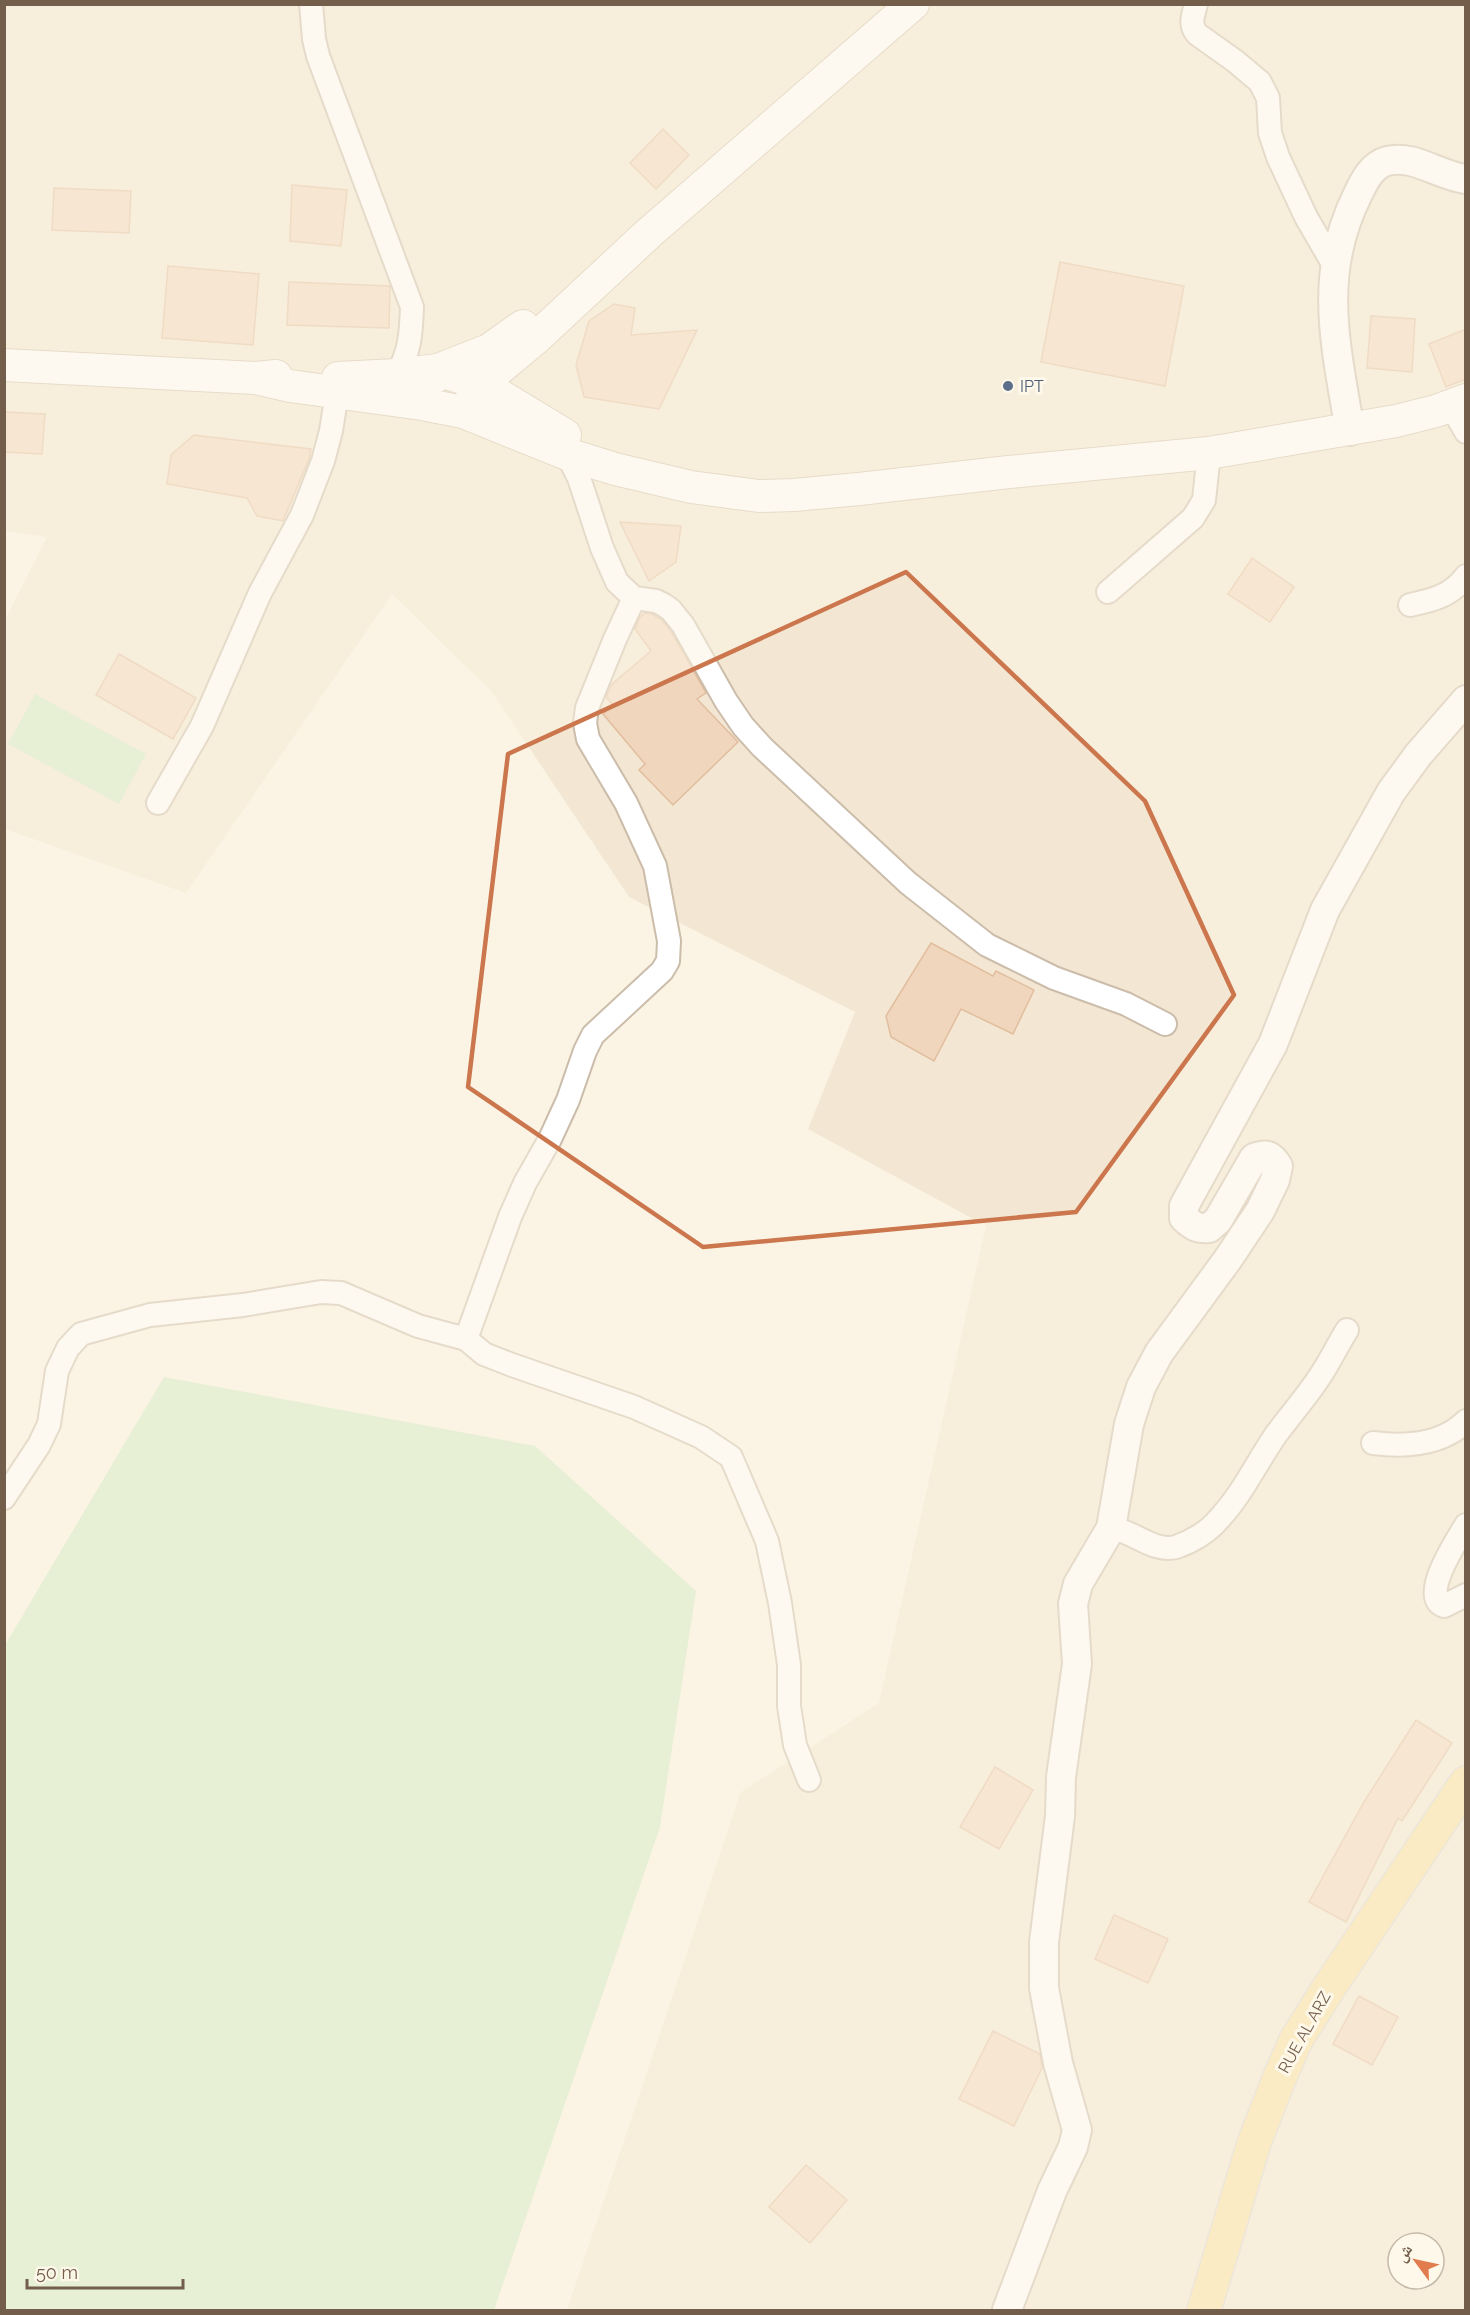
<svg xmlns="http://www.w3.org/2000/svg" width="1470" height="2315" font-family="Raleway,'Noto Naskh Arabic',sans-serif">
	<rect width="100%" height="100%" fill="#fbf4e4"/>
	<!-- residential -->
	<path fill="#f3e7d3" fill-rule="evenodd" d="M 5,5 L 1465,5 L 1465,2310 L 567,2310 L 741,1792 L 879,1703 L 986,1226 L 808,1129 L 855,1012 L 629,897 L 492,692 L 392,594 L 186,893 L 5,829 L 4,622 L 47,537 L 5,531 ZM 1398,2243 L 1434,2243 L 1434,2279 L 1398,2279 Z"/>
	<!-- green -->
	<g fill="#cfe8c3">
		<polygon points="35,694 146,754 119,804 8,744"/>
		<polygon points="164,1377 535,1446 696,1591 660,1827 494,2310 5,2310 5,1645"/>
	</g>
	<!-- building -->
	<g fill="#f0d6bd" stroke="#e2be9e" stroke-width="1.5">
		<polygon points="663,129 689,155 656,189 630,163"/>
		<polygon points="292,185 347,190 341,246 290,241"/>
		<polygon points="54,188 131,191 129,233 52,230"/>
		<polygon points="1060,262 1184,286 1165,386 1041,362"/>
		<polygon points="168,266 259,274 253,345 162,338"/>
		<polygon points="289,282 390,286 389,328 287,325"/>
		<polygon points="614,304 635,308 631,335 697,330 659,409 584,397 576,365 589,321"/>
		<polygon points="1371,316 1415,319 1412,372 1367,368"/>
		<polygon points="1466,329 1466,379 1446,387 1429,344"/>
		<polygon points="4,412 45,414 42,454 4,452"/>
		<polygon points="194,435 311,449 309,459 283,521 257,516 247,498 167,484 171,455"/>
		<polygon points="620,522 681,526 676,562 649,581"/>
		<polygon points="1252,558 1294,587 1270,622 1228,594"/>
		<polygon points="645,613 652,614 662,620 672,633 706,693 697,699 738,742 673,805 639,770 645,764 603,714 613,705 606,697 611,685 651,651 635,629 640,617"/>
		<polygon points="119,654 196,698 173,739 96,695"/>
		<polygon points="931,943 993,976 996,971 1034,990 1013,1034 961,1009 934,1061 891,1037 886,1016"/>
		<polygon points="1416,1720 1452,1743 1402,1821 1398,1818 1346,1922 1309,1902 1364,1802"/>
		<polygon points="995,1767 1033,1790 999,1849 960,1827"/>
		<polygon points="1114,1915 1168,1939 1148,1983 1095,1959"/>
		<polygon points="1359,1996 1398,2017 1372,2065 1333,2044"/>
		<polygon points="993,2031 1040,2054 1042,2068 1014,2126 959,2099"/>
		<polygon points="806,2165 847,2200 810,2243 769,2207"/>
	</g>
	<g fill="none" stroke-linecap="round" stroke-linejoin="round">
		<!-- minor casing -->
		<g stroke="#ccbdab" stroke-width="26">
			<g id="minor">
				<path d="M 311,4 L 314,39 L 318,56 L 412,307 C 411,334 410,351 397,375"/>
				<path d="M 1196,4 C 1193,16 1189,24 1197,34 L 1235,61 L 1260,82 L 1268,98 L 1270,133 L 1278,157 L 1306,217 L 1335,267"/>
				<polyline points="1451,406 1466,432"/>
				<polyline points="567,454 579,478 602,548 617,582 634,598 656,601 664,605 671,610 683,625 726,701 743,726 762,747 908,883 987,945 1054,978 1126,1004 1165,1024"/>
				<polyline points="1108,592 1193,518 1204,500 1209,453"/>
				<path d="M 1410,605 C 1433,600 1451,596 1466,576"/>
				<polyline points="158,803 202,726 260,593 302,515 323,461 331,431 337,393"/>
				<polyline points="466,1339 510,1217 525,1183 550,1139 568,1100 585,1051 593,1035 662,971 668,961 669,941 655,866 626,803 588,739 585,723 587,708 615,639 634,598"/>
				<path d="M 1373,1443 C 1405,1447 1442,1445 1466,1421"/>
				<polyline points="4,1498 39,1445 49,1424 57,1371 68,1348 81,1334 150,1315 243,1305 321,1292 341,1293 418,1326 466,1339 484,1354 512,1365 634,1407 701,1437 731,1457 767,1541 780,1603 789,1665 789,1706 795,1745 809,1780"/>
				<path d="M 1466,1525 C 1457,1540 1419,1597 1444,1606 L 1466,1595"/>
				<path d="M 1111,1528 C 1132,1530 1153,1553 1176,1547 C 1191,1542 1208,1532 1218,1520 C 1241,1496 1256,1464 1275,1436 C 1291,1414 1310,1393 1324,1370 C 1332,1357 1339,1343 1347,1330"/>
			</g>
		</g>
		<!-- tertiary casing -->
		<g stroke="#ccbdab" stroke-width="32">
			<g id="tertiary">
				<path d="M 1350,431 C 1336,346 1317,275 1358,194 C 1364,181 1372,165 1387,161 C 1414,154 1439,176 1466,179"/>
				<path d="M 1007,2310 L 1052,2191 L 1073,2147 L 1077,2130 L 1058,2063 L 1044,1988 L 1044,1942 L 1060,1816 L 1061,1777 L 1077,1664 L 1073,1604 L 1078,1584 L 1111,1528 L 1129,1424 L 1141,1387 L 1159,1353 L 1228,1259 L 1260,1211 L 1275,1180 L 1278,1166 C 1271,1155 1266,1153 1254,1158 L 1218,1220 L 1209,1228 C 1197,1229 1193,1226 1184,1218 L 1184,1206 L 1273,1044 L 1325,910 L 1391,792 L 1418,755 L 1466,700"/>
			</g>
		</g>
		<!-- secondary casing -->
		<g stroke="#cfbea9" stroke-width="34">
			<g id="secondary">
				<polyline points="4,365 256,378 276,376"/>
				<polyline points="435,377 438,370 489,350 523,326"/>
				<polyline points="256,378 290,386 422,404 463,412 567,454 615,469 691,487 759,496 794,495 859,489 1009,472 1209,453 1396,421 1436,411 1466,400"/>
				<polyline points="338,378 397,375 438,370 481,384 565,435"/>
				<polyline points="471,400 481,384 535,339 649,233 913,4"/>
			</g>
		</g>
		<!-- primary casing -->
		<g stroke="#dbd5d0" stroke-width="36">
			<polyline id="primary" points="1204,2310 1254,2143 1279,2079 1296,2040 1328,1989 1466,1783"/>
		</g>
		<!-- minor -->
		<use href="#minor" stroke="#fff" stroke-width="22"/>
		<!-- tertiary -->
		<use href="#tertiary" stroke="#fff" stroke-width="28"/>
		<!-- secondary -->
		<use href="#secondary" stroke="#fff" stroke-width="32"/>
		<!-- primary -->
		<use href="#primary" stroke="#f8df9f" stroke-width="33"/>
	</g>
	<!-- marked area -->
	<path d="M0 0H1470V2315H0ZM 906,572 L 1145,801 L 1234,995 L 1076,1212 L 703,1247 L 468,1087 L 508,754 Z" fill="#fbf4e4" fill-opacity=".55" fill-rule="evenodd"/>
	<path fill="none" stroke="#cb764d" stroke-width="4.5" stroke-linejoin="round" d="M 906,572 L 1145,801 L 1234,995 L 1076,1212 L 703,1247 L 468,1087 L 508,754 Z"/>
	<!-- markers -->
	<circle fill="#5c6f8a" stroke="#fef8ea" stroke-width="2" cx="1008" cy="386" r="6"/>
	<g text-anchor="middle" stroke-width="6" stroke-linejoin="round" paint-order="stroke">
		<!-- service labels -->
		<g font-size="16" fill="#4e5e75" stroke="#fef8ea" text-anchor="start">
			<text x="1020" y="392">IPT</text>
		</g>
		<!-- street labels -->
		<g font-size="16" fill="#735d4b" stroke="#fef8ea">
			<text transform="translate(1304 2032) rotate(-61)" y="6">RUE AL ARZ</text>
		</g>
	</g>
	<!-- border -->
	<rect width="1470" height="2315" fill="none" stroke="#735d4b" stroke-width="12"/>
	<!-- north arrow -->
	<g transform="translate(1416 2261) rotate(303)"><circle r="28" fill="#fef8ea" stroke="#c6baaa" stroke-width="1.5"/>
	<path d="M0-4.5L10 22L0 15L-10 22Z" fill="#e17c4e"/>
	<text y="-9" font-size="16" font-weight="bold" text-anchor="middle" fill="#735d4b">ش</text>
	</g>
	<!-- scale -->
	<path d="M27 2279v9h156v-9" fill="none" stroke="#735d4b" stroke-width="3"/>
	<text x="36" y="2279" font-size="18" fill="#735d4b" stroke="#fef8ea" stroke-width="4.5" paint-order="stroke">50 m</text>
</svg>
